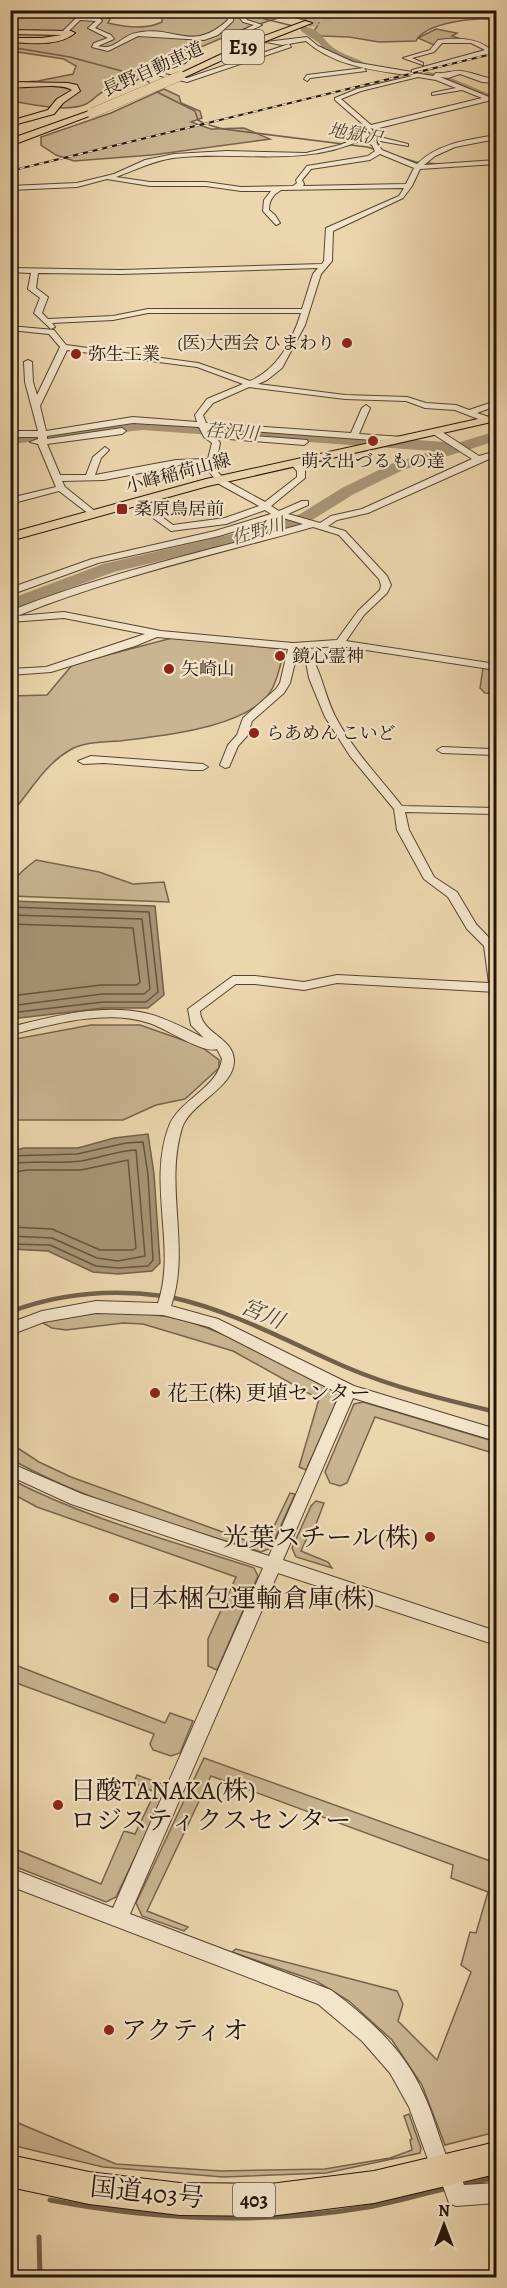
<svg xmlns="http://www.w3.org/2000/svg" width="507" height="2288" font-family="Alegreya,'Noto Serif JP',serif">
	<rect width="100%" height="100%" fill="#ecd6ae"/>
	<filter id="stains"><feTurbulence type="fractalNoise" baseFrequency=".00333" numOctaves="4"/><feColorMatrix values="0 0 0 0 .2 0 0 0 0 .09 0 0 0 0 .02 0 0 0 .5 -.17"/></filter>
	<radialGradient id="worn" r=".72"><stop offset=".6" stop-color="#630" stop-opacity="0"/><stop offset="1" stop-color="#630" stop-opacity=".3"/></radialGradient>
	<!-- green -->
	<g fill="#cab592" stroke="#76644e" stroke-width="1.5">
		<path d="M 154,10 L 496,11 L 496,20 C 477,17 426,22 416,41 L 379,42 L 349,37 L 321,36 L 314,31 L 319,23 L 288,16 L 281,17 L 241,30 L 151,68 C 140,84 122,85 105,91 C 98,93 93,101 86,104 C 66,113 31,104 11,101 L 11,83 L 38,81 L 73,74 L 76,66 L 64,59 L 11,51 L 11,11 L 54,11 L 66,14 L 102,13 L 111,17 L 108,23 C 125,27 146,30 162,22 L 162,17 Z"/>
		<polygon points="436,29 457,33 452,36 464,40 440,41 434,45 418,38"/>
		<polygon points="164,89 179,96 181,103 200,111 202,118 191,122 211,129 244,128 270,139 152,155 74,161 56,155 41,145 41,137 111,113"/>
		<path d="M 172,638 L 284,649 C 281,663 279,676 272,689 C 251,728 160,736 120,741 C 104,742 83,742 70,750 C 45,764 29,793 11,814 L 11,696 L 47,695 L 73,664 Z"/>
		<polygon points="483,668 496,670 496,694 485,693 480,688"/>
		<path d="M 36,860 L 99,872 L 133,884 L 164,882 L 169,902 L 11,896 C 10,879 23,870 36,860 Z"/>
		<polygon points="91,1025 140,1025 200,1046 219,1060 219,1068 185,1099 156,1105 123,1120 11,1120 10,1040"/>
		<path d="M 101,1312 C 127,1313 153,1313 179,1319 C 233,1333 284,1366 334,1391 L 337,1396 L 335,1405 L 306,1470 L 299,1467 L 319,1399 L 233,1351 L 143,1324 L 123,1323 L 66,1330 L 52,1328 L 41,1322 Z"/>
		<polygon points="363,1402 496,1442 496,1454 375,1417 347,1483 340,1486 330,1483 325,1472 354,1404"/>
		<path d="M 10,1443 L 39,1462 L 71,1477 L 264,1547 L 290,1493 L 295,1494 L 271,1548 L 261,1552 C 177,1525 88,1503 11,1459 Z"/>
		<path d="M 10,1479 C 87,1519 172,1541 254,1568 L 258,1576 L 217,1670 L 208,1666 L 208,1639 L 236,1577 L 37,1507 L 11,1493 Z"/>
		<polygon points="316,1501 324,1503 313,1532 310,1531 301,1551 328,1562 332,1568 296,1557 292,1548 311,1506"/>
		<polygon points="10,1663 165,1723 170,1713 193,1721 180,1753 171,1756 153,1750 150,1744 154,1734 11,1681"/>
		<polygon points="204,1758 496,1863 496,2132 445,2145 422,2085 392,2040 349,2001 316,1981 232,1952 236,1949 397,1991 403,2004 398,2021 437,2060 471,1972 461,1965 470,1932 476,1933 488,1892 451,1878 453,1865 211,1776 147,1911 188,1927 184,1931 142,1916 136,1903"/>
		<polygon points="137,1775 162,1784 166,1792 116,1897 106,1902 11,1865 10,1847 101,1884 124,1831 135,1834 155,1792 134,1783"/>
		<polygon points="409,2114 421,2148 420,2153 326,2173 223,2177 103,2167 11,2145 11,2120 116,2164 221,2171 325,2169 390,2158 412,2150 410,2140 412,2139 404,2116"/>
	</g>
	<!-- water -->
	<g fill="#a89476" stroke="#73604a" stroke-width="1.5">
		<polygon points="11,901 155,906 164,995 148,1008 104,1008 11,1019"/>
		<polygon points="148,1134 154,1174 160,1263 152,1271 118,1274 93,1272 48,1251 11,1249 11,1151 24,1148 78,1148 114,1138"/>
	</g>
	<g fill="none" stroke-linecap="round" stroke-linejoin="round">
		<!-- shore -->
		<g stroke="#665440" stroke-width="1.5">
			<polyline points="10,907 149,912 158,992 146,1002 103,1002 10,1013"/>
			<polyline points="10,915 142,919 150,989 144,994 102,994 10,1006"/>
			<polyline points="10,924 133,928 140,982 137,985 101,985 10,996"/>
			<polyline points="10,1156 77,1154 126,1143 143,1142 148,1175 153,1260 148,1266 118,1268 96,1266 50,1245 10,1244"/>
			<path d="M 10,1164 C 34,1160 57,1164 81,1161 C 100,1158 116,1151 136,1150 L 145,1256 L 118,1261 L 97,1258 L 52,1238 L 10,1236"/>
			<polyline points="10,1173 27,1170 81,1170 128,1160 136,1248 133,1250 100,1250 52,1229 10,1227"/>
		</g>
		<!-- stream-far2 -->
		<g stroke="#73604a" stroke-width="1.5">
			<polyline points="246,10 265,19 305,29"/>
			<polyline points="10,47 70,57 144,77 157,92 195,111 198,120 203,123"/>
			<polyline points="209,125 223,129 367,147 416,162 438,164"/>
			<polyline points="11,172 17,175"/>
		</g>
		<!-- stream-far1 -->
		<g stroke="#73604a" stroke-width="4.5">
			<path d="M 170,1297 C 234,1311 288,1342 348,1368 C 395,1388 446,1400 496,1412"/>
			<path d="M 10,1312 C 60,1293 110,1289 163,1296"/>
		</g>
		<!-- stream -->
		<g stroke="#73604a" stroke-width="5">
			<polyline points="461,2186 496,2177"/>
			<path d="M 50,2200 C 155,2220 262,2225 368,2207 C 395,2202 421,2194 448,2188"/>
			<polyline points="39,2237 40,2278"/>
		</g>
		<!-- river -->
		<g fill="#a89476" fill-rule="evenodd">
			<path d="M 301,27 C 318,25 325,44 337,50 C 346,56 359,58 367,65 L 362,68 L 358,67 L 326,53 L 319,43 L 301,31 Z"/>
			<polygon points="428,72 444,75 496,97 496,104 437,80 424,77 424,73"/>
			<polygon points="143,420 445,442 451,445 496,431 496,441 403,470 354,494 312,520 264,536 114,572 10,610 10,599 103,564 253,529 300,514 342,488 391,464 433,451 143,430 10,444 10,434"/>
		</g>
		<!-- minor-tunnel -->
		<polyline stroke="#c4af8d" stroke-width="6" stroke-dasharray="6 3" stroke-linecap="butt" points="245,34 269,42"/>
		<!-- highway-tunnel -->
		<polyline stroke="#c4af8d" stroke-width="10" stroke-dasharray="10 4.5" stroke-linecap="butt" points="308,23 351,10"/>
		<!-- minor casing -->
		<g stroke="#554432" stroke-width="2">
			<g id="minor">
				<path d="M 229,14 L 243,14 L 247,20 L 262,25 L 247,32 L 247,35 L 243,35 L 241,31 L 254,25 L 243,22 L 239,17 L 233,17 L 233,21 L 218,35 L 204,40 L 138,36 L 108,51 L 92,47 L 94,43 L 108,38 L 88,28 L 96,21 L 80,20 L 68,32 L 63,31 L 77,17 L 100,18 L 102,21 L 95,28 L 111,35 L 114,39 L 98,46 C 115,51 121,36 136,33 C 175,24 191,54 228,20 L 226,16 Z"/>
				<path d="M 307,37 L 318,46 L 353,62 L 412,72 L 412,70 L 485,50 L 471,43 L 442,43 L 434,52 L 412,58 L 423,63 L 423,65 L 403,58 L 430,50 L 438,40 C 456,38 477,37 491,50 L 489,54 L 415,73 L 433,76 L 436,73 C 445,74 454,70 461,71 C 472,72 483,78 496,79 L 496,83 L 482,82 L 460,74 L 448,78 L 440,77 L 489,97 L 496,95 L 496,99 L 371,130 L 384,138 L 408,144 L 408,146 L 380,141 L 368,134 L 365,137 L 377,143 L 382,150 L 417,164 C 438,143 468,140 496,135 L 496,139 L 455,147 L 435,156 L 424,165 L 496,160 L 496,164 L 420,169 L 412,186 L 403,198 L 333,231 L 332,261 L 321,274 L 305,325 L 282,368 L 267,380 L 258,384 L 345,395 L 407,397 L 426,403 L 456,405 L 469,410 L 496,401 L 496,406 L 477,413 L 492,418 L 492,422 L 486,422 L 455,410 L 425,408 L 406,401 L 345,399 L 249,387 L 213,403 L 203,415 L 206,423 L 351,433 L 362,408 L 366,405 L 370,408 L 359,434 L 403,437 L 404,439 L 400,442 L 209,428 L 213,433 L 307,440 L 308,442 L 304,445 L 217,438 L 220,443 L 215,469 L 225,480 L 265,502 L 297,477 L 297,471 L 290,463 L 297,461 L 305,470 L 305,478 L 271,506 L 279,511 L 302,501 L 308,501 L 308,505 L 288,514 L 320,523 L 331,516 L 362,509 L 472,459 L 433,434 L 433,430 L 439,430 L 479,456 L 496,451 L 496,456 L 368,513 L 337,520 L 328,526 L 345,531 L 387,576 L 391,585 L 387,593 L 364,615 L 346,641 L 496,664 L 496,670 L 340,646 L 306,648 C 321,668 324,694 335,716 C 352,749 379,777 402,806 L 496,808 L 496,814 L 405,812 L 409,830 L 434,877 L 457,892 L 476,924 L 496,945 L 496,992 L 337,983 L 304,990 L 255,984 L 236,984 L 200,1011 C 201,1034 234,1037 234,1061 C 234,1088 190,1103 182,1128 C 164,1186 191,1250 171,1306 L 218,1319 L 354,1386 L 496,1429 L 496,1441 L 353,1398 L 283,1560 L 496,1631 L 496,1645 L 278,1573 L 130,1914 L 331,1990 C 368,2018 404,2049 423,2093 C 434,2115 439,2140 449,2162 C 453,2172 460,2171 464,2185 L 496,2183 L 496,2203 L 456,2206 L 449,2203 L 443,2186 L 435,2179 L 409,2107 L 390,2073 L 362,2041 L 318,2004 L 10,1886 L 10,1868 L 113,1908 L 263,1568 L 71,1504 L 10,1476 L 10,1463 L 82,1494 L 269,1556 L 340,1394 L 209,1327 L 163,1315 L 96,1313 L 44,1322 L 10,1335 L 10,1323 L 42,1311 L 96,1301 L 158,1303 C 177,1248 147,1183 169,1126 C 180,1099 218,1088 222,1059 L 217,1049 C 202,1054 166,1028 149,1023 C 106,1009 53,1024 10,1035 L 10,1027 C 55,1016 103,1003 149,1014 C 168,1019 186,1029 204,1038 L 191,1025 L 188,1009 L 233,976 L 255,976 L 304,982 L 337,975 L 489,983 L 484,946 L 467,929 L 448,897 L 424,879 L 397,830 L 394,809 L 350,756 L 325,717 L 309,678 L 306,662 L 298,650 L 290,683 L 284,693 L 252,721 L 247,736 L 238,746 L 229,767 L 225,768 L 220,765 L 228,745 L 237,735 L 243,718 L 276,689 L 280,683 L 288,649 L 157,637 L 135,646 L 51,672 L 10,675 L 10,669 L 46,667 L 145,634 L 64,618 L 10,622 L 10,611 C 105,573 205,552 303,524 L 280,517 L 219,536 L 98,563 L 10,595 L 10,588 L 92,559 L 215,531 L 271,514 L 265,510 L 226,524 L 171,531 L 131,502 L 139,500 L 173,525 L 225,518 L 259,506 L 219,484 L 207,469 L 207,465 L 176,466 L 104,480 L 62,481 L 65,487 L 96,512 L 98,514 L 93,517 L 59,491 L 10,504 L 10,498 L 56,487 L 38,444 L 30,442 L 38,439 L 38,437 L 10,437 L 10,431 L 38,431 L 25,382 L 24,362 L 28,360 L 32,362 L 33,382 L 37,395 L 60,347 L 49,334 L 10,330 L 10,326 L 54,330 L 66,345 L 198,363 L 250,381 C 278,369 292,341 301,313 L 148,313 L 113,320 L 52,323 L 55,327 L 51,329 L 34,313 L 40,298 L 28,289 L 31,273 L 10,272 L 10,268 L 121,270 L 322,264 L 324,261 L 326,228 L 399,196 L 404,188 L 281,190 C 273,195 269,200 269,210 L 275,215 L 280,223 L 276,225 L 263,211 L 264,200 L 271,191 L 241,191 L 206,186 L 150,186 L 107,179 L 77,187 L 10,190 L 10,186 L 77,183 L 114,174 L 145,160 L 174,154 L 227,151 L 306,153 L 340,145 L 359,137 L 366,127 L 335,100 L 335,98 L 357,89 L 412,76 C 375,70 335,67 306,41 L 282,45 L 266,42 ZM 418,77 L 436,80 L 456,88 L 432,93 L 432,95 L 462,90 L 482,98 L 371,125 L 341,99 L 361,91 ZM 361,140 L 372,145 L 375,151 L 368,156 L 307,166 L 296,180 L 297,183 L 293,186 L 241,187 L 206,182 L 150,182 L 116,177 C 136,170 152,161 173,158 C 236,150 302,168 361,140 ZM 380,154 L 414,168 L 406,184 L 303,186 L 304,184 L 302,180 L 311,169 L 370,160 ZM 318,268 L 313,274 L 302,309 L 148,309 L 113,316 L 48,319 L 42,313 L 48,297 L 36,288 L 38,273 L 121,274 ZM 67,350 L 197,367 L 243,384 L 207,399 L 195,415 L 197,422 L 133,417 L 46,431 L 40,406 ZM 133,423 L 199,427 L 204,437 L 212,443 L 208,459 L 176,460 L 95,475 L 101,458 L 109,450 L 105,447 L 93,457 L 86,475 L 60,475 L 47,444 L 122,434 L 126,431 L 122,428 L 47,439 L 47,436 ZM 313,527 L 339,535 L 379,579 L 381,585 L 380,590 L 358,611 L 337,640 L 293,643 L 161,631 L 64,612 L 17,616 C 113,577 214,555 313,527 Z"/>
				<polygon points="289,44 291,47 187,82 152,74 154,70 181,61 187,55 179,52 181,49 194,54 185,63 158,73 187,78"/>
				<polygon points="364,68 366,71 310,78 307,81 304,79 307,75"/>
				<polygon points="496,741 495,755 442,753 437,750 442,747 490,749 492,742"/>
				<polygon points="91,756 203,764 208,767 203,770 192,770 104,763 83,764 78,761"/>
			</g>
		</g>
		<!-- major casing -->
		<g stroke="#231309" stroke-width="2">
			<g id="major">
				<path d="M 10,30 L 71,31 L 75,33 C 58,47 31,43 10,42 L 10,38 L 42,38 L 62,35 L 10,34 Z"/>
				<path d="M 10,82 L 68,83 L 77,85 L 80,91 L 63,103 L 54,114 L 10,126 L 10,121 L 48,110 L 57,99 L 72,90 C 59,82 27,89 10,87 Z"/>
				<polygon points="496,415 496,421 208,486 10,541 10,533 206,479"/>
			</g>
		</g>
		<!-- highway casing -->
		<g stroke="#231309" stroke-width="2">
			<g id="highway">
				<polygon points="305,21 312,23 251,47 183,78 175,76 245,43"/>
				<polygon points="89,111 97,113 10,146 10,139"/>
				<polygon points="496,2142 496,2174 374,2203 270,2216 180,2215 89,2204 10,2187 10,2155 89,2172 180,2183 270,2184 374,2171"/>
			</g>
		</g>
		<!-- minor -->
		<use href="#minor" fill="#f3e4ca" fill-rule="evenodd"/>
		<!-- major -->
		<use href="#major" fill="#ecd6ae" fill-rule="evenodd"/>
		<!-- highway -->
		<use href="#highway" fill="#ecd6ae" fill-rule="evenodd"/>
		<!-- rail casing -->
		<g stroke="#231309" stroke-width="2">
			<polyline id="rail" points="10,171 496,53"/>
		</g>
		<!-- rail -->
		<use href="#rail" stroke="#f3e4ca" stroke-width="1.5" stroke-dasharray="5" stroke-linecap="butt"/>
		<!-- highway-bridge casing -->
		<g stroke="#231309" stroke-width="10" stroke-linecap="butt">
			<polyline id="highway-bridge" points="92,113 180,76"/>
		</g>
		<!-- highway-bridge -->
		<use href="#highway-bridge" stroke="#ecd6ae" stroke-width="10"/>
	</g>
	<!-- markers -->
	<g fill="#8f2418" stroke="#f3e4ca" stroke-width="2">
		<circle cx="347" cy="343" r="6"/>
		<circle cx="76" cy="354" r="6"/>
		<circle cx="373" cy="441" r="6"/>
		<rect x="116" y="503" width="12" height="12" rx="3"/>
		<circle cx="280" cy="656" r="6"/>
		<circle cx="169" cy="669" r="6"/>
		<circle cx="254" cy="733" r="6"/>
		<circle cx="155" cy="1393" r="6"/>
		<circle cx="430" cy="1537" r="6"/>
		<circle cx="114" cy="1598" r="6"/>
		<circle cx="58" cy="1805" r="6"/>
		<circle cx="109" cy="2030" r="6"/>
	</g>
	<g text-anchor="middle" stroke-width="4.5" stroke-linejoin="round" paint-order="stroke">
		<!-- far-street labels -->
		<g font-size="18" fill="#231309" stroke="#f3e4ca">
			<text transform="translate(153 69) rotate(-24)" y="6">長野自動車道</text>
			<text transform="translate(178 473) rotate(-15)" y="6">小峰稲荷山線</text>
		</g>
		<!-- far-water labels -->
		<g font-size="18" font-style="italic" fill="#584735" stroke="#f3e4ca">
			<text transform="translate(355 134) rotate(10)" y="6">地獄沢</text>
			<text transform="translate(232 432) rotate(4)" y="6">荏沢川</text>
			<text transform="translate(258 531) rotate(-16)" y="6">佐野川</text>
		</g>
		<!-- far-poi labels -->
		<g font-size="18" fill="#231309" stroke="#f3e4ca" text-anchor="start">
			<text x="335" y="349" text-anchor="end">(医)大西会 ひまわり</text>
			<text x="88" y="360">弥生工業</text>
			<text x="373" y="467" text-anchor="middle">萌え出づるもの達</text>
			<text x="134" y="515">桑原鳥居前</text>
			<text x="292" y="662">鏡心霊神</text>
			<text x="181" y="675">矢崎山</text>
			<text x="266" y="739">らあめん こいど</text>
		</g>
		<!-- shield labels -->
		<g fill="#f3e4ca" stroke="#615243" stroke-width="1.5">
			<rect x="222" y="30" width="42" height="34" rx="4.5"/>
			<rect x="233" y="2183" width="42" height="34" rx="4.5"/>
		</g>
		<g font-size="20" font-weight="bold" fill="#231309">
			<text x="243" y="54">E19</text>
			<text x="254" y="2207">403</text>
		</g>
		<!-- poi labels -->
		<g font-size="21" fill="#231309" stroke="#f3e4ca" text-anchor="start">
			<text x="167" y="1400">花王(株) 更埴センター</text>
		</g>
		<!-- water labels -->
		<g font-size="22" font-style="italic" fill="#584735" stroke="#f3e4ca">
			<text transform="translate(263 1313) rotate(23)" y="8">宮川</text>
		</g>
		<!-- near-poi labels -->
		<g font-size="26" fill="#231309" stroke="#f3e4ca" text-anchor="start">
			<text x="418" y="1546" text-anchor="end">光葉スチール(株)</text>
			<text x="126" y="1607">日本梱包運輸倉庫(株)</text>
			<text x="70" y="1799">日酸TANAKA(株)<tspan x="70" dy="30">ロジスティクスセンター</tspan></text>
			<text x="121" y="2039">アクティオ</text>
		</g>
		<!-- near-street labels -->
		<g font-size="26" fill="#231309" stroke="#f3e4ca">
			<text transform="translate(147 2192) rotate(6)" y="9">国道403号</text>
		</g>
	</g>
	<!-- margin -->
	<rect width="507" height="2288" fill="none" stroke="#ecd6ae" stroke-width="36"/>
	<rect x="12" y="12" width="483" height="2264" fill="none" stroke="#231309" stroke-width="3"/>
	<rect x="18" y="18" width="471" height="2252" fill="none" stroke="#231309" stroke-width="1.5"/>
	<!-- north arrow -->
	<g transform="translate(444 2225)" stroke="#f3e4ca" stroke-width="4.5" paint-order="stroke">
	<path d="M0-4.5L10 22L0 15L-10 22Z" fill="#231309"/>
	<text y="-9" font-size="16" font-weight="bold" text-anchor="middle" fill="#231309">N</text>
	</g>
	<rect width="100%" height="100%" filter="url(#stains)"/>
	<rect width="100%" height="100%" fill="url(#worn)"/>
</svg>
